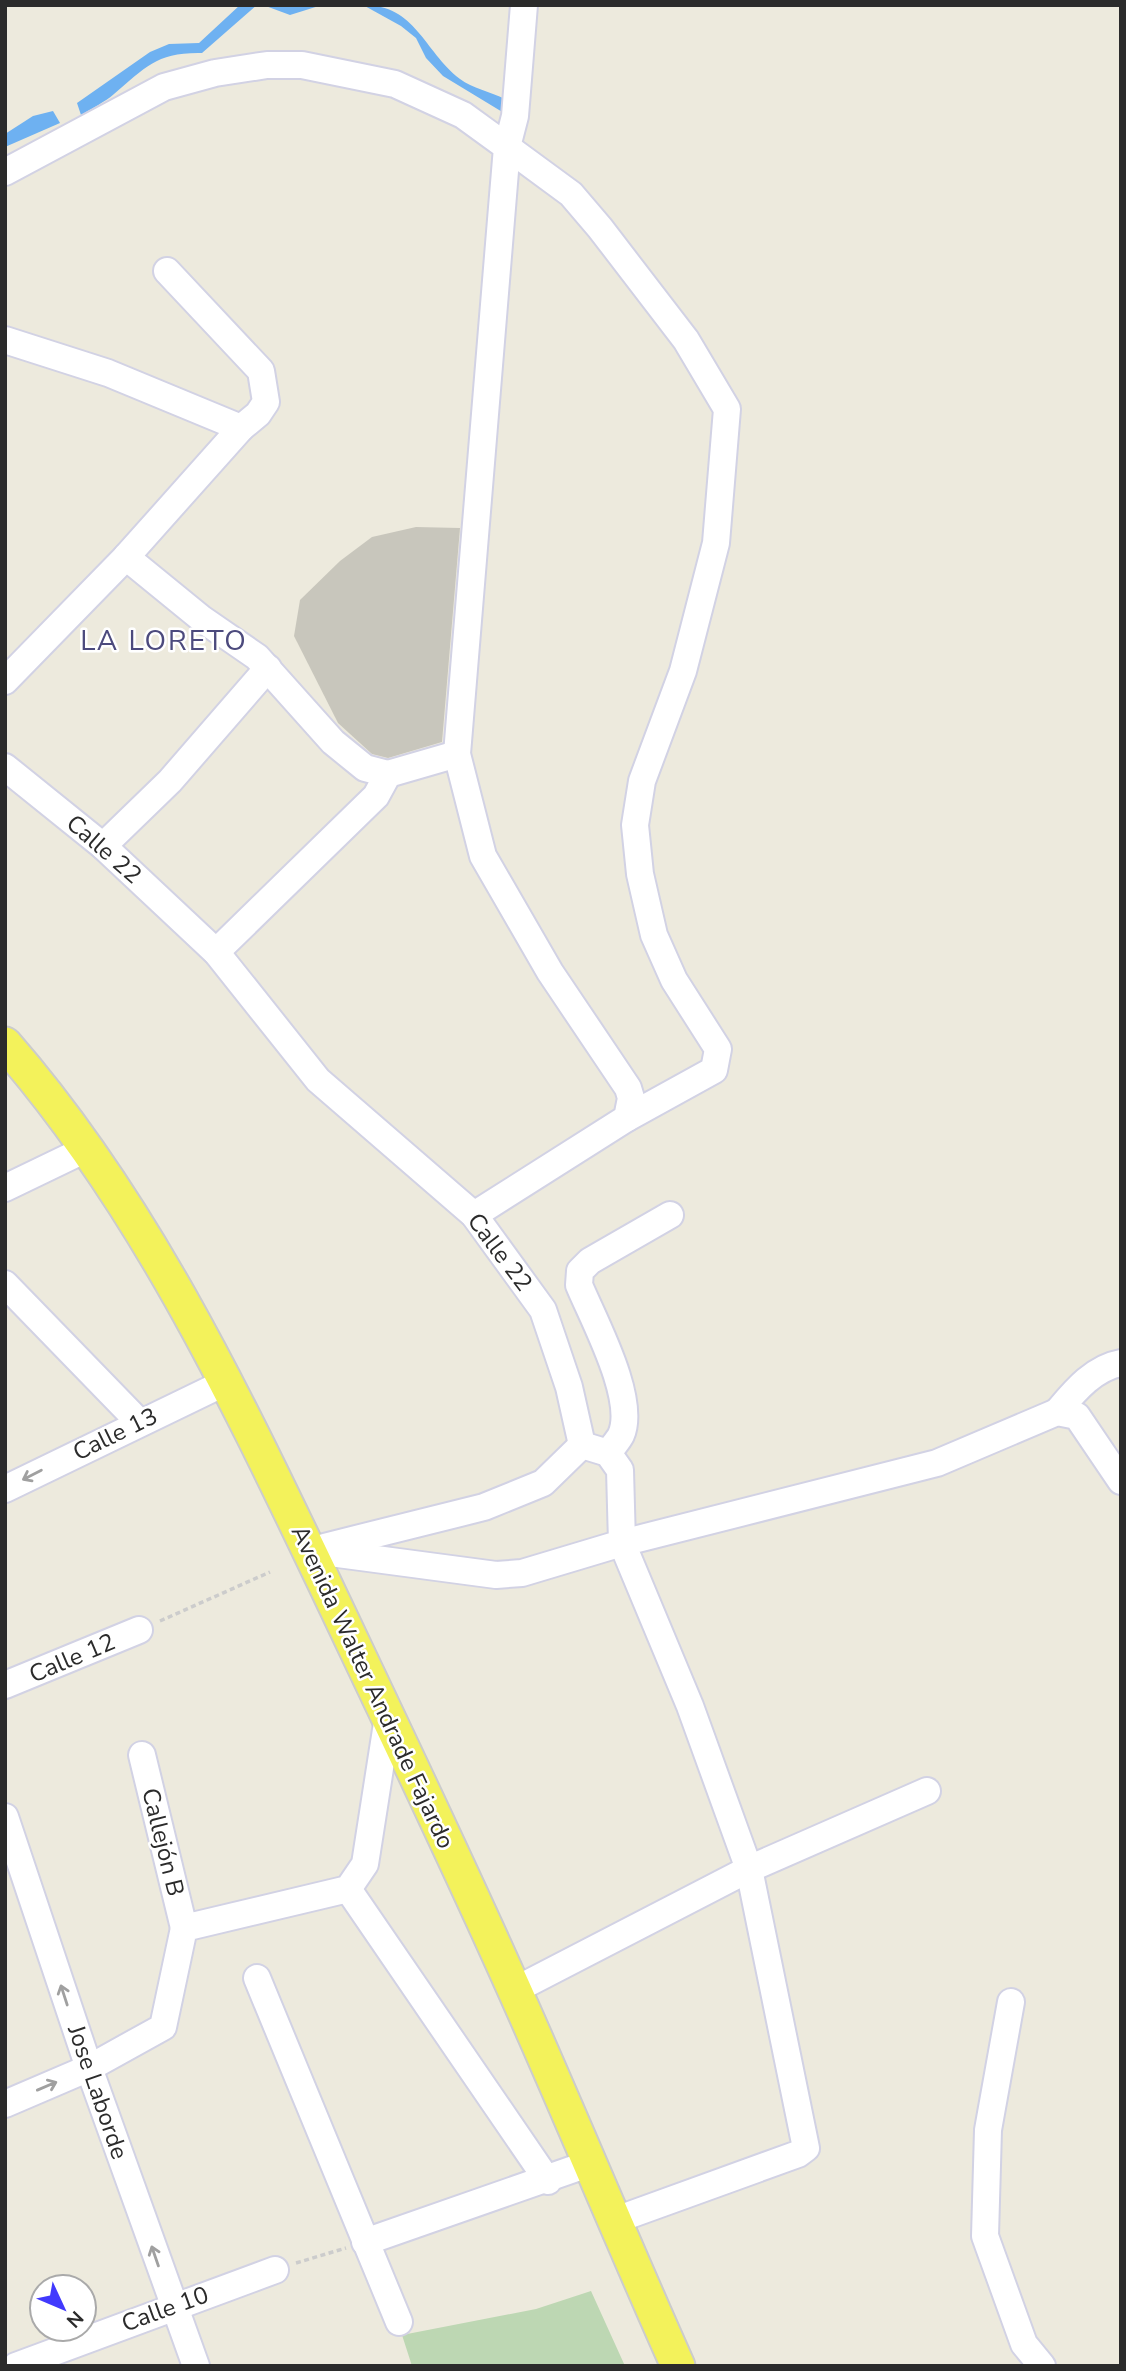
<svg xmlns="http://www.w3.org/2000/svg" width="1126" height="2371" font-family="'Nunito Sans',sans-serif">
	<rect width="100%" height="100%" fill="#edeadd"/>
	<!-- cemetery -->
	<polygon fill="#bdd7b3" points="591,2291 625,2366 412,2366 402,2335 536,2309"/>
	<!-- water -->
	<g fill="#6eb1f1">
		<path d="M 240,5 L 257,5 L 202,53 C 157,52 146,67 114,94 C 105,102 92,108 81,115 L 77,103 L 150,52 L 169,44 L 199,43 Z"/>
		<polygon points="263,5 322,5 290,15"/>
		<path d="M 363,5 C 416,5 423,50 460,79 C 472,88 491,92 505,99 L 504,113 L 443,76 L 426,58 L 416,38 L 401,26 Z"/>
		<polygon points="53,111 60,123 5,147 5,134 33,116"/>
	</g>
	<!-- building -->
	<polygon fill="#c8c6bc" points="416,527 460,528 442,742 388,758 372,754 338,723 294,636 300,600 340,561 372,537"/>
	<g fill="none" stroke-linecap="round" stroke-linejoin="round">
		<!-- minor casing -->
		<g stroke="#d2d2e4" stroke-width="30">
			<g id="minor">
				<polyline points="524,5 515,116 507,147 571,194 600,228 686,340 727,409 716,543 683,671 642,781 635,825 640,874 654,935 674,980 718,1049 714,1070 627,1118"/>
				<polyline points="5,172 164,87 215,73 267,65 302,65 395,84 463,115 507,147 457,754 483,856 550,972 628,1088 631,1098 627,1118 474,1215"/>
				<polyline points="167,271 261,371 266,402 258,414 241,428"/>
				<polyline points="5,340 108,373 241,428 126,557 5,681"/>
				<polyline points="126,557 202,619 257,657 333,742 365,768 388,774"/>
				<polyline points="5,767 103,846 216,952 318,1080 474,1215 543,1310 569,1387 582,1445 608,1453 620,1470 622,1543 522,1573 496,1575 308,1550"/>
				<polyline points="103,846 170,781 268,668"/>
				<polyline points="216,952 376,796 388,774 457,754"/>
				<polyline points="5,1188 88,1148"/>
				<polyline points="5,1284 139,1422"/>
				<path d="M 1057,1412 C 1074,1392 1093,1368 1121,1363"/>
				<path d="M 608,1453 C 612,1447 618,1441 621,1435 C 637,1399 593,1319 579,1285 L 580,1271 L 590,1261 L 670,1215"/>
				<polyline points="5,1489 226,1382"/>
				<polyline points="324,1547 484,1507 543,1483 582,1445"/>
				<polyline points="5,1685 139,1630"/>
				<polyline points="142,1755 184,1928"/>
				<polyline points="5,1817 89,2068 196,2366"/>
				<polyline points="348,1889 548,2181"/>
				<polyline points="257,1978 399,2322"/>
				<polyline points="515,1990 749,1869 690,1706 622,1543 937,1463 1057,1412 1077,1416 1121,1481"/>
				<polyline points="1011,2002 988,2130 985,2236 1024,2344 1042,2366"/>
				<polyline points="5,2104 89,2068 163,2027 184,1928 348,1889 365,1864 388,1717"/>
				<polyline points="613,2221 798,2154 806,2148 749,1869 927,1791"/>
				<polyline points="365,2242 588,2164"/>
				<polyline points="16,2366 275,2270"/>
			</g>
		</g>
		<!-- major casing -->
		<g stroke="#ccc" stroke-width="37">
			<path id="major" d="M 5,1044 C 143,1202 234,1394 324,1582 C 388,1717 453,1852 514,1989 C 570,2114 622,2241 678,2366"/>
		</g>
		<!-- path -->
		<g stroke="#ccc" stroke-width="3.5" stroke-dasharray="5 3.5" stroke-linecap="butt">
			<polyline points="160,1621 270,1572"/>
			<polyline points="296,2263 346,2248"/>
		</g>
		<!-- minor -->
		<use href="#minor" stroke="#fff" stroke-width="26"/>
		<!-- major -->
		<use href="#major" stroke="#f3f25b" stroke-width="33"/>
	</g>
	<!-- one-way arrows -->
	<defs><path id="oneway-shaft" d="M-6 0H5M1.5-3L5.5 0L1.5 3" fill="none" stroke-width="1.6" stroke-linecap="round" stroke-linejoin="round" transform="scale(1.75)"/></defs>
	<g stroke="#a0a0a0">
		<use href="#oneway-shaft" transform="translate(32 1475) rotate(153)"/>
		<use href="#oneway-shaft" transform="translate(64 1995) rotate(-108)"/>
		<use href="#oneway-shaft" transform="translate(47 2086) rotate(-23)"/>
		<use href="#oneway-shaft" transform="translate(155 2256) rotate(-109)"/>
	</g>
	<g text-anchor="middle" stroke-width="5" stroke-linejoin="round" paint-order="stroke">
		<!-- street labels -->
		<g font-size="24" fill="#2b2b2b" stroke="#fff">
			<text transform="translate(104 849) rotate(41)" y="8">Calle 22</text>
			<text transform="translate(500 1252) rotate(53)" y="8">Calle 22</text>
			<text transform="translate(115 1434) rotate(-26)" y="8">Calle 13</text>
			<text transform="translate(72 1658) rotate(-23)" y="8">Calle 12</text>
			<text transform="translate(373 1687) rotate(65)" y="8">Avenida Walter Andrade Fajardo</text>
			<text transform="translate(163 1842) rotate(76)" y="8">Callejón B</text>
			<text transform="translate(98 2092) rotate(71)" y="8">Jose Laborde</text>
			<text transform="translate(165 2309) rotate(-20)" y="8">Calle 10</text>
		</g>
		<!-- quarter labels -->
		<g font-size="28" letter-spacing="2" fill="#4c4a7d" stroke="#fff">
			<text x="164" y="650">LA LORETO</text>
		</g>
	</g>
	<!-- border -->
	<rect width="1126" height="2371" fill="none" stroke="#2b2b2b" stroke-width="14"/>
	<!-- north arrow -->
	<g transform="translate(63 2308) rotate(134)"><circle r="33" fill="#ffffff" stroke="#aaaaaa" stroke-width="2"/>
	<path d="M0-5L12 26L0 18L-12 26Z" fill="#4139fd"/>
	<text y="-10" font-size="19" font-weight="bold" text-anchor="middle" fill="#2b2b2b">N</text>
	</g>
</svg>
